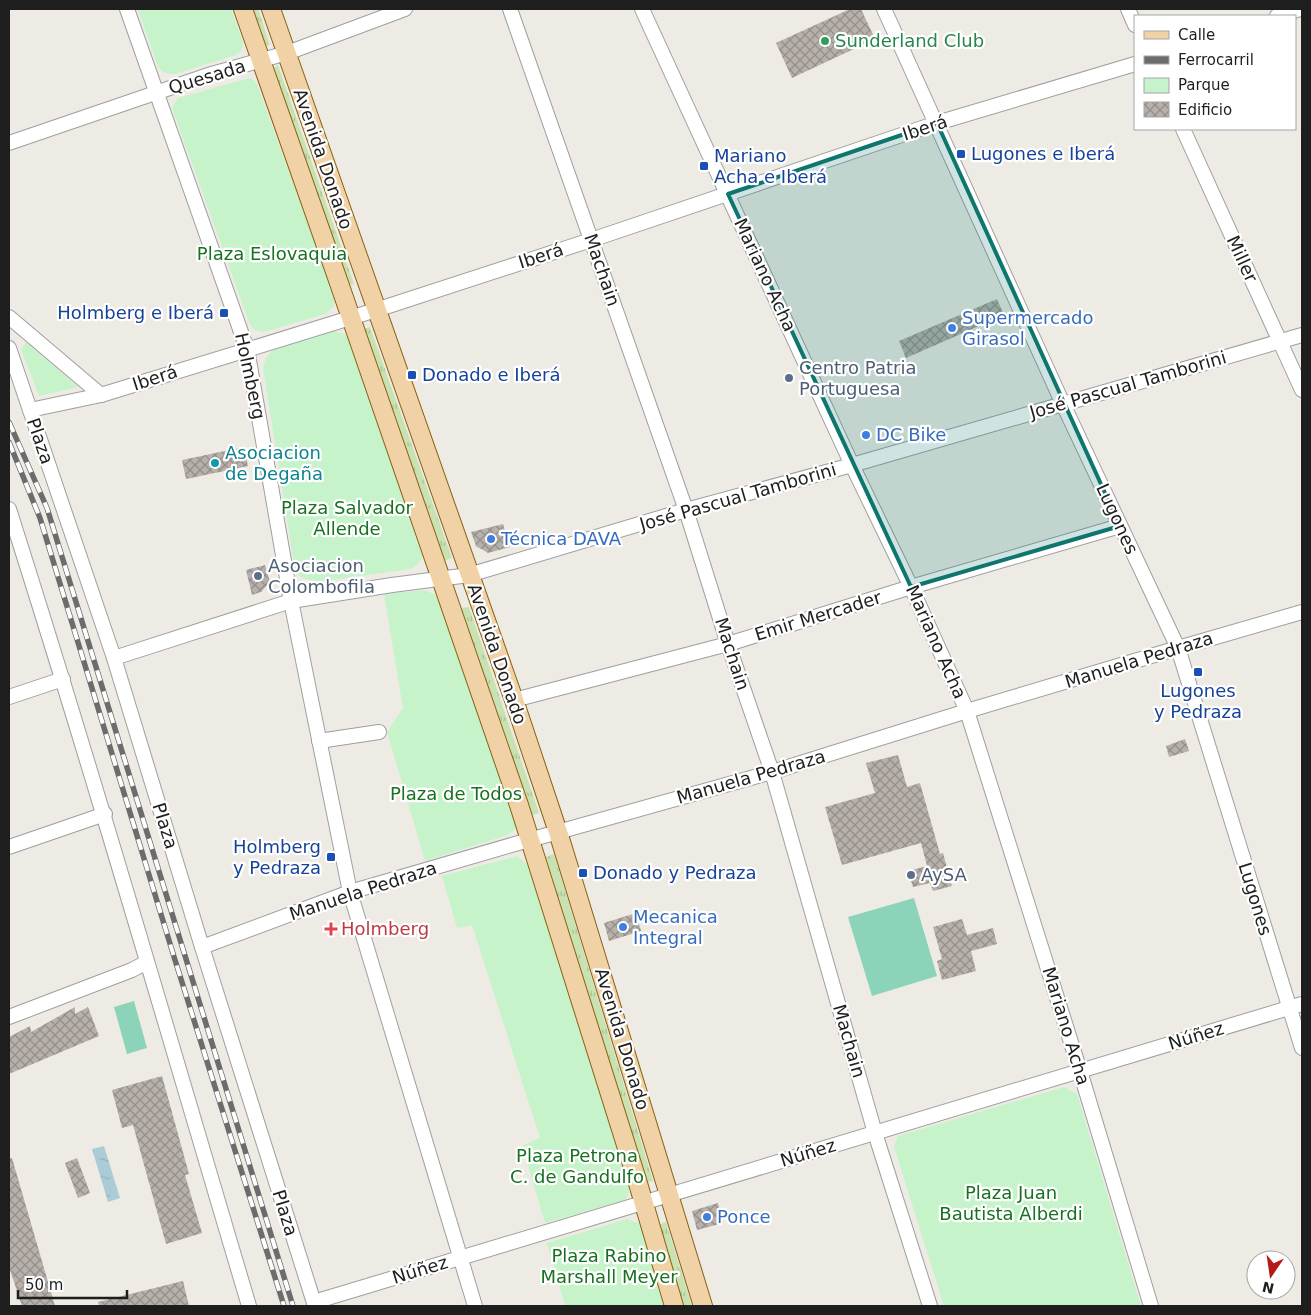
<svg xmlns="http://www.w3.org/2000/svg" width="1311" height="1315" font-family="'DejaVu Sans',sans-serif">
	<defs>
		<pattern id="grass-tufts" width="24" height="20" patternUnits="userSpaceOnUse" patternTransform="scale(1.25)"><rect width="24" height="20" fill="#c8e2b1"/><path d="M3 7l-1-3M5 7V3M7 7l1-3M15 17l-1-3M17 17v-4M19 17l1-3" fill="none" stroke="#abc198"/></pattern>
		<pattern id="water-ripples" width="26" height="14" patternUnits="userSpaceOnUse" patternTransform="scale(1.25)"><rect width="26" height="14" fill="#abccd6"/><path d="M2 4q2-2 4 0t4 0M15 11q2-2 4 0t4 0" fill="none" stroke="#93afb7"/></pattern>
		<pattern id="building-cross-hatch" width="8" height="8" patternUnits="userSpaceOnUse" patternTransform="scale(1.25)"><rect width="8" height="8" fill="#b7b0ab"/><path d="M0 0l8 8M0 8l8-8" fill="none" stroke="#948f8b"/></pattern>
	</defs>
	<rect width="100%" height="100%" fill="#eeebe5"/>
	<!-- grass -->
	<g fill="url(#grass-tufts)">
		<polygon points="248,9 258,9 270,45 261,47"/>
		<polygon points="278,65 354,284 349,286 271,70"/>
		<polygon points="370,327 452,558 443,561 364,329"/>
		<polygon points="469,607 539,813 530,816 461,608"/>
		<polygon points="554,854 653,1181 646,1183 546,857"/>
		<polygon points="666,1222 692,1306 682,1306 658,1225"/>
	</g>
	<!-- park -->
	<g fill="#c7f3cb">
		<path d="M 138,9 L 231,9 L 243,43 C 242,49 241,52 236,55 L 175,74 C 167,74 163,73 158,67 Z"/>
		<polygon points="249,78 254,80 257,84 335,299 333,307 325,314 264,332 255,330 250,325 173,111 172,107 178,98"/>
		<polygon points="334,331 346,335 350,339 422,556 420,562 411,569 317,582 302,578 296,572 294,564 263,368 266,358 273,350"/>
		<polygon points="26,342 78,387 39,396 21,349"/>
		<polygon points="424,590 436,595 441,604 517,824 516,828 508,835 425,861 387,732 403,708 384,594"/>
		<polygon points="517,856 527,864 629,1183 629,1192 626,1200 545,1223 522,1146 540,1138 472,925 457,928 442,876"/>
		<polygon points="1064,1087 1077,1094 1141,1306 944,1306 894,1147 898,1136"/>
		<polygon points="627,1219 638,1223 641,1227 663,1306 565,1306 547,1243"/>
	</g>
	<!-- pitch -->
	<g fill="#8cd4b9">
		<polygon points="914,898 937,976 872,996 848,917"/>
		<polygon points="134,1001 147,1048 127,1054 114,1007"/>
	</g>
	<!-- water -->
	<polygon fill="url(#water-ripples)" points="104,1146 120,1198 108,1202 92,1149"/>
	<!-- building -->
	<g fill="url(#building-cross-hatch)">
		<polygon points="850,9 861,9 875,39 792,78 776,43"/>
		<polygon points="997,299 1004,315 906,358 899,341"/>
		<polygon points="244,447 248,466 186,479 182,460"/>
		<polygon points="503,524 510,547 488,553 476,546 471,532"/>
		<polygon points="265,565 270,582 261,592 252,595 246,570"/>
		<polygon points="1185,739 1189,751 1169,757 1166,746"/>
		<polygon points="898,755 907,787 920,783 940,854 943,853 952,886 933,891 930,883 913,887 908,871 927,866 921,843 842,865 825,807 875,793 866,763"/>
		<polygon points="636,913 641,931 609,941 604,923"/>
		<polygon points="962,919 967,935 993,928 997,944 971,951 976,971 942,980 937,961 942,959 933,927"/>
		<polygon points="75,1007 75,1014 88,1007 99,1036 9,1074 9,1037 30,1026 31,1032"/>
		<polygon points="162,1076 189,1174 185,1175 202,1233 166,1244 133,1125 122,1128 112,1090"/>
		<polygon points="12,1158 55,1306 22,1306 9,1267 9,1159"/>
		<polygon points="77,1158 90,1193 78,1198 65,1163"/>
		<polygon points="718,1203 723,1223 697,1230 692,1211"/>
		<polygon points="183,1281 189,1306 99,1306 98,1302"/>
	</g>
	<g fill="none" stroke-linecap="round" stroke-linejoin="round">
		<!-- minor casing -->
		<g stroke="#9f9f9f" stroke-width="16">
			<g id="minor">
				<polyline points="127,9 247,349 291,601 350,892 475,1306"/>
				<polyline points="510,9 686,510 728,644 772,772 875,1133 930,1306"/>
				<polyline points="642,9 852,465 911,587 967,711 1080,1071 1151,1306"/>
				<polyline points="884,9 1063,404 1178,648 1302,1048"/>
				<polyline points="1128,9 1135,25"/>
				<polyline points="1277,16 1300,9"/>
				<polyline points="1183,129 1302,390"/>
				<polyline points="9,143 208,75 287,53 405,9"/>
				<polyline points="9,317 101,395"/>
				<polyline points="9,348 114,658 202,947 315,1306"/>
				<polyline points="30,410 101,395 376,310 591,240 937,123 1135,64"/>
				<path d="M 9,509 C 93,773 170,1040 249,1306"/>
				<polyline points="114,658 291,601 392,585 469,575 686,510 852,465 1302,335"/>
				<polyline points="9,697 63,679"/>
				<polyline points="514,700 728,644 911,587 1120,526"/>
				<polyline points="319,741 379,732"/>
				<polyline points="9,847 105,814"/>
				<polyline points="202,947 350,892 515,844 772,772 967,711 1178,648 1302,612"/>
				<polyline points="9,1017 132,970 147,962"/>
				<polyline points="314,1302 1302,1004"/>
			</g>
		</g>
		<!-- major casing -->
		<g stroke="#876211" stroke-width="20">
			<g id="major">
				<polyline points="243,9 339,283 519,805 637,1180 674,1306"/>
				<polyline points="271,9 514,700 558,832 703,1306"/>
			</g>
		</g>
		<!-- minor -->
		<use href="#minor" stroke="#fff" stroke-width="14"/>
		<!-- major -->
		<use href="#major" stroke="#f1d2a7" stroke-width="18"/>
		<!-- rail casing -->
		<g stroke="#6c6c6c" stroke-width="5.5">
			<g id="rail">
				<polyline points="9,422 47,508 293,1306"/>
				<polyline points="9,442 40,518 175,960 284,1306"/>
			</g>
		</g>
		<!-- rail -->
		<use href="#rail" stroke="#fff" stroke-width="4" stroke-dasharray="11" stroke-linecap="butt"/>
	</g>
	<!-- marked area -->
	<path fill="#0f766e" fill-opacity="0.2" stroke="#0f766e" stroke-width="4" stroke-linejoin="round" d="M 937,123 L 1120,526 L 911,587 L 728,194 Z"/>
	<!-- markers -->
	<circle fill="#2e9e5b" stroke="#fff" stroke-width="2" cx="825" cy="41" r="5"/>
	<g fill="#1a4fb4" stroke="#fff" stroke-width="2">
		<rect x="956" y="149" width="10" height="10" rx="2.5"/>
		<rect x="699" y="161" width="10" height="10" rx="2.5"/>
		<rect x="219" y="308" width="10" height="10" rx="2.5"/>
		<rect x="407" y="370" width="10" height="10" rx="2.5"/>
		<rect x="1193" y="667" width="10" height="10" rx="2.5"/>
		<rect x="326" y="852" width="10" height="10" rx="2.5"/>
		<rect x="578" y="868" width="10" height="10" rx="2.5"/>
	</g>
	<g fill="#3f7fe0" stroke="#fff" stroke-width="2">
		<circle cx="952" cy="328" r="5"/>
		<circle cx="866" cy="435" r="5"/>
		<circle cx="491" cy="539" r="5"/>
		<circle cx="623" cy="927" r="5"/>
		<circle cx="707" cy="1217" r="5"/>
	</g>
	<g fill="#5c6f8a" stroke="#fff" stroke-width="2">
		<circle cx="789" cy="378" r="5"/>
		<circle cx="258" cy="576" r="5"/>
		<circle cx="911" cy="875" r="5"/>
	</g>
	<circle fill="#0f9aa8" stroke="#fff" stroke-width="2" cx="215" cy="463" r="5"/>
	<path fill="#e0444e" stroke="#fff" stroke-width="2" d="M328.5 921.5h5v5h5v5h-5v5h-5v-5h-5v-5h5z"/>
	<g text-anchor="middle" stroke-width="4.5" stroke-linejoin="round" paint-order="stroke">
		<!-- leisure labels -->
		<g font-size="18" fill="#27864d" stroke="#fff" text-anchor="start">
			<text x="835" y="47">Sunderland Club</text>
		</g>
		<!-- street labels -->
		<g font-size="18" fill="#1e1e1e" stroke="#fff">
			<text transform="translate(207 77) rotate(-17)" y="6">Quesada</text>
			<text transform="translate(925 128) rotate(-18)" y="6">Iberá</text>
			<text transform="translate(323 159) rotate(71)" y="6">Avenida Donado</text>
			<text transform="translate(541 256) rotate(-18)" y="6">Iberá</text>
			<text transform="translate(1242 259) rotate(65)" y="6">Miller</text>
			<text transform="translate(602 270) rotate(71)" y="6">Machain</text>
			<text transform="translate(765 275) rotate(65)" y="6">Mariano Acha</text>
			<text transform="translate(250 376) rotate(78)" y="6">Holmberg</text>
			<text transform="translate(155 378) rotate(-18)" y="6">Iberá</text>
			<text transform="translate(1128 385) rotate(-16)" y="6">José Pascual Tamborini</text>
			<text transform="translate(40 441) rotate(71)" y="6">Plaza</text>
			<text transform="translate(738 497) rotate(-16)" y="6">José Pascual Tamborini</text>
			<text transform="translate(1117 519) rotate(65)" y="6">Lugones</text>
			<text transform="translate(818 616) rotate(-17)" y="6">Emir Mercader</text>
			<text transform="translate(936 642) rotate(66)" y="6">Mariano Acha</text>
			<text transform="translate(497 654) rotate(71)" y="6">Avenida Donado</text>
			<text transform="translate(732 654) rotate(72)" y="6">Machain</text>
			<text transform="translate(1139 660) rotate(-17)" y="6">Manuela Pedraza</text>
			<text transform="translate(751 777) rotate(-16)" y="6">Manuela Pedraza</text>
			<text transform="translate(165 826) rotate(73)" y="6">Plaza</text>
			<text transform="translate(363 891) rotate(-18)" y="6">Manuela Pedraza</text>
			<text transform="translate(1255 899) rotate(73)" y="6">Lugones</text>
			<text transform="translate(1066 1026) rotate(73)" y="6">Mariano Acha</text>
			<text transform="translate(1196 1036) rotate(-17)" y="6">Núñez</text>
			<text transform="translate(622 1039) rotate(73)" y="6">Avenida Donado</text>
			<text transform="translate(849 1041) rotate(74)" y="6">Machain</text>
			<text transform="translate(808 1153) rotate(-17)" y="6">Núñez</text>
			<text transform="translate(285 1213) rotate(73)" y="6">Plaza</text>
			<text transform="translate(420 1270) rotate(-17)" y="6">Núñez</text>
		</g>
		<!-- transit labels -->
		<g font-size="18" fill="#164399" stroke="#fff" text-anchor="start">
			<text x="971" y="160">Lugones e Iberá</text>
			<text x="714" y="162">Mariano<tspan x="714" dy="21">Acha e Iberá</tspan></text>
			<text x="214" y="319" text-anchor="end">Holmberg e Iberá</text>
			<text x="422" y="381">Donado e Iberá</text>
			<text x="1198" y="697" text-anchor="middle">Lugones<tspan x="1198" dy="21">y Pedraza</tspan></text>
			<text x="321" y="853" text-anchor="end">Holmberg<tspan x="321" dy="21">y Pedraza</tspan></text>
			<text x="593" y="879">Donado y Pedraza</text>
		</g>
		<!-- park labels -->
		<g font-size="18" fill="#187021" stroke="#fff">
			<text x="272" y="260">Plaza Eslovaquia</text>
			<text x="347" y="514">Plaza Salvador<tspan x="347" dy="21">Allende</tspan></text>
			<text x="456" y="800">Plaza de Todos</text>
			<text x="577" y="1162">Plaza Petrona<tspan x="577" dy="21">C. de Gandulfo</tspan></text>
			<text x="1011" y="1199">Plaza Juan<tspan x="1011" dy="21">Bautista Alberdi</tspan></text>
			<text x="609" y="1262">Plaza Rabino<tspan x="609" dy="21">Marshall Meyer</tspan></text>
		</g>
		<!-- shop labels -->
		<g font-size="18" fill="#366cbe" stroke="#fff" text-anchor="start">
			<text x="962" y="324">Supermercado<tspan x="962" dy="21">Girasol</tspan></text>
			<text x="876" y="441">DC Bike</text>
			<text x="501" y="545">Técnica DAVA</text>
			<text x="633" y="923">Mecanica<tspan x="633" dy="21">Integral</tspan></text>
			<text x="717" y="1223">Ponce</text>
		</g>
		<!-- service labels -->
		<g font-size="18" fill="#4e5e75" stroke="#fff" text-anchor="start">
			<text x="799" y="374">Centro Patria<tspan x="799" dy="21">Portuguesa</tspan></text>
			<text x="268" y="572">Asociacion<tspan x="268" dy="21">Colombofila</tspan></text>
			<text x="921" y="881">AySA</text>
		</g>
		<!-- culture labels -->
		<g font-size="18" fill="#0d838f" stroke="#fff" text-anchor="start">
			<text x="225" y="459">Asociacion<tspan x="225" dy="21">de Degaña</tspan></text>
		</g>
		<!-- health labels -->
		<g font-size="18" fill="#be3a42" stroke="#fff" text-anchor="start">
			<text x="341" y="935">Holmberg</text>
		</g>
	</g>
	<!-- border -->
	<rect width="1311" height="1315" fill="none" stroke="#1e1e1e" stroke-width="20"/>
	<!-- legend -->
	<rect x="1134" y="15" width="162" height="115" fill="#ffffff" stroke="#a5a5a5"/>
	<rect x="1144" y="31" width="25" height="8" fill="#f1d2a7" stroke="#a5a5a5"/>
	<text x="1178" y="40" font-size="15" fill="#1e1e1e">Calle</text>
	<rect x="1144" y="56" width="25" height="8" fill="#6c6c6c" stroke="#a5a5a5"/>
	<text x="1178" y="65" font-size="15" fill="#1e1e1e">Ferrocarril</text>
	<rect x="1144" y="78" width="25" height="15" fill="#c7f3cb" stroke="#a5a5a5"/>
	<text x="1178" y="90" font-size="15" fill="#1e1e1e">Parque</text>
	<rect x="1144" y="102" width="25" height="15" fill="url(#building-cross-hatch)" stroke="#a5a5a5"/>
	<text x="1178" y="115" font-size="15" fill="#1e1e1e">Edificio</text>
	<!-- north arrow -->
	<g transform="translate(1271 1275) rotate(193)"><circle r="24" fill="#ffffff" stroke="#a5a5a5"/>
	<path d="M0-4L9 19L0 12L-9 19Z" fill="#b51a17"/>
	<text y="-8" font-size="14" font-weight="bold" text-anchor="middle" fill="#1e1e1e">N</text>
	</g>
	<!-- scale -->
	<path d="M18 1290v8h109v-8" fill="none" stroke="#1e1e1e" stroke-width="2.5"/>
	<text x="25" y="1290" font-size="15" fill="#1e1e1e" stroke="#ffffff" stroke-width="4" paint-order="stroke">50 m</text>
</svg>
